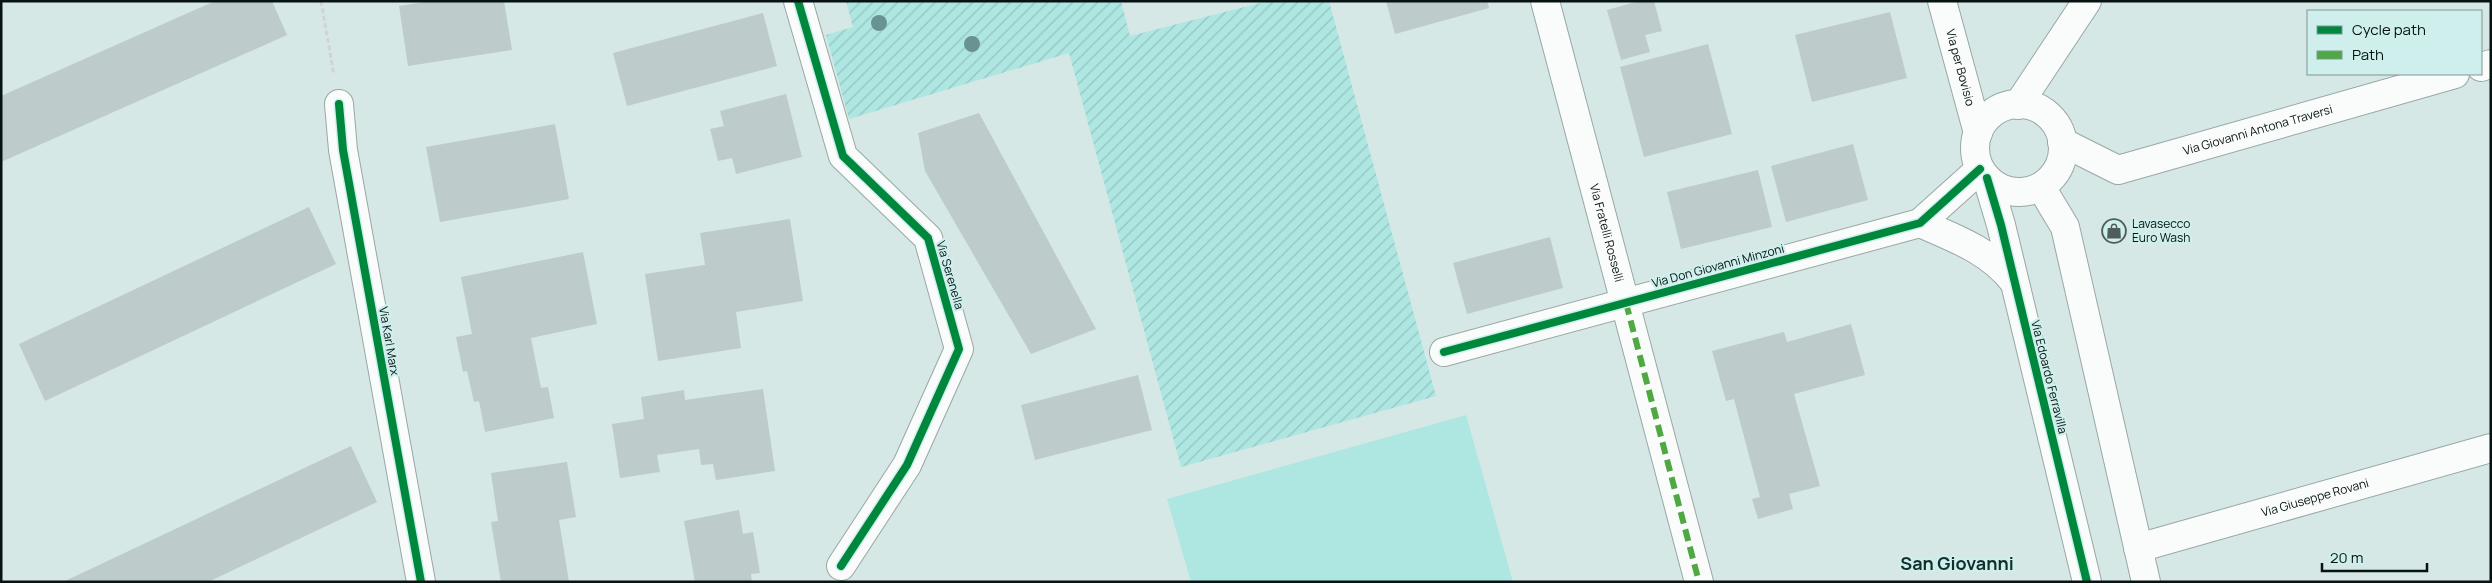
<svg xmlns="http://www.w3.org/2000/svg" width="2492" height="583" font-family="Manrope,sans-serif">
	<defs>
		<pattern id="garden-furrows" width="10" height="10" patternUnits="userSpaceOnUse" patternTransform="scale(1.25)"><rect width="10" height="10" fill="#aee6e2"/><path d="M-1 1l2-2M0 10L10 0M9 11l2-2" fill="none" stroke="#94c4c1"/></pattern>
	</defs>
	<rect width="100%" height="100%" fill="#d6e8e6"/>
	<!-- grass -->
	<polygon fill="#aee6e2" points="1466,415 1513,582 1191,582 1167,499"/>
	<!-- garden -->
	<polygon fill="url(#garden-furrows)" points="846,1 1121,1 1130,36 1268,1 1329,1 1436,396 1181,467 1069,53 849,119 826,35 853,27"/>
	<!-- building -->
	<g fill="#bdcbca">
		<polygon points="215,1 272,1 287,35 1,162 1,96"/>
		<polygon points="431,1 504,1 512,50 408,66 399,6"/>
		<polygon points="1386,1 1487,1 1489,8 1395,34"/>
		<polygon points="1639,1 1654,1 1662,31 1645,35 1650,52 1621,60 1607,10"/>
		<polygon points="1890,12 1907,78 1812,102 1795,35"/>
		<polygon points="763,13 777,66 627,106 613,53"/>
		<polygon points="1708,44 1732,134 1644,157 1620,67"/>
		<polygon points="786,94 802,157 736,174 732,158 718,161 710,129 724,126 720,111"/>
		<polygon points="979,113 1096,329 1031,354 925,171 918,133"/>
		<polygon points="555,124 569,199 440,222 426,147"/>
		<polygon points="1853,144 1868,200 1786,222 1771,166"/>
		<polygon points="1758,170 1772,227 1681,249 1667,192"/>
		<polygon points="309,207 336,264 45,401 19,344"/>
		<polygon points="790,219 803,301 736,312 741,348 658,361 645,274 705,265 700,233"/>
		<polygon points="1550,237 1563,288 1467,314 1453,263"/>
		<polygon points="583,252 597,324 531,338 541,388 548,387 554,418 485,432 479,401 474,402 467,371 463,372 456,337 472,334 461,277"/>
		<polygon points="1851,324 1865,375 1794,394 1820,486 1789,494 1793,509 1758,519 1752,499 1760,497 1734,399 1726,401 1712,351 1784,332 1787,342"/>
		<polygon points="1138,375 1152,430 1035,460 1021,405"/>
		<polygon points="763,389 775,471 716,480 713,464 701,465 699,449 657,455 660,472 620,478 612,424 644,419 641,397 684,390 685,400"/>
		<polygon points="351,446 377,502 208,582 63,582"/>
		<polygon points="567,462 576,517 559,520 569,582 501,582 491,522 498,521 491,473"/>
		<polygon points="739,510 743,534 753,532 760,573 751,574 752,582 695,582 684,521"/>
	</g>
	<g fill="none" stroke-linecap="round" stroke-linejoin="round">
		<!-- street casing -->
		<g stroke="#99a7a5" stroke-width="30">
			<g id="street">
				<polyline points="798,1 843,156 928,238 959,349 907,465 841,566"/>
				<path id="s1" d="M 1545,1 L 1699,582"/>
				<path id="s2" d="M 1942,1 L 1978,133"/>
				<polyline points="2481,67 2491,64"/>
				<polyline points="339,104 343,150 421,582"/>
				<path id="s3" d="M 2062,142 L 2118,170 L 2455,74"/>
				<path d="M 1920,223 C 1954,238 1991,251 2014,282"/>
				<polyline points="1444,352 1920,223 1980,169"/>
				<path id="s4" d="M 2138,548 L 2491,448"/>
			</g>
		</g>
		<!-- secondary casing -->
		<g stroke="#99a7a5" stroke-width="30">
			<g id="secondary">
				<circle cx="2019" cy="148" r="44"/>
				<polyline points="2018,105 2087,1"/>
				<polyline points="1987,178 2001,225 2087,582"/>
				<polyline points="2041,187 2065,227 2146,582"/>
			</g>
		</g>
		<!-- path -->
		<polyline stroke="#cfd4d4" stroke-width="3" stroke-dasharray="5 2.5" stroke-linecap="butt" points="321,1 334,75"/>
		<!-- street -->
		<use href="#street" stroke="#f9fcfb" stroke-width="28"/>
		<!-- secondary -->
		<use href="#secondary" stroke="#f9fcfb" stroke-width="28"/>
		<!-- quiet -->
		<polyline stroke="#50a842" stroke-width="6" stroke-dasharray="12 6" stroke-linecap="butt" points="1626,303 1699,582"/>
		<!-- cycleway casing -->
		<g stroke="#cfefec" stroke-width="11">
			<g id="cycleway">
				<polyline points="798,1 843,156 928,238 959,349 907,465 841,566"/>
				<polyline points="339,104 343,150 421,582"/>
				<polyline points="1987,178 2001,225 2087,582"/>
				<polyline points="1444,352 1920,223 1980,169"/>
			</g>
		</g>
		<!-- cycleway -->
		<use href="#cycleway" stroke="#00873e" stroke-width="8"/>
	</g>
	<!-- trees -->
	<g fill="#689390">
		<circle cx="879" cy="23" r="8"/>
		<circle cx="972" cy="44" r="8"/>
	</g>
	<!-- icons -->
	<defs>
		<g id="shop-ring" transform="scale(1.25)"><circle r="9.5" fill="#cfefec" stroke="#4f5e5c" stroke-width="1.5"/><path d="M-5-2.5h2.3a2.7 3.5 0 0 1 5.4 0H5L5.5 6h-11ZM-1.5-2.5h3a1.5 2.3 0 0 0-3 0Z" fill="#4f5e5c"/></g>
	</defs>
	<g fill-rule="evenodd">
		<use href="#shop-ring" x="2114" y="231"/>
	</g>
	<g text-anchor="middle" stroke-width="4.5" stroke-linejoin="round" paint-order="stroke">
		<!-- street labels -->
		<g font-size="12" fill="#071312" stroke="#cfefec">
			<text dy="4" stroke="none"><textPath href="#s2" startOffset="69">Via per Bovisio</textPath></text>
			<text dy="4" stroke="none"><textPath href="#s3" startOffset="208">Via Giovanni Antona Traversi</textPath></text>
			<text dy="4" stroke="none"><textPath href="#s1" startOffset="240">Via Fratelli Rosselli</textPath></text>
			<text transform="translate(1718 266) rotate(-15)" y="4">Via Don Giovanni Minzoni</text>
			<text transform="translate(950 275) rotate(74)" y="4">Via Serenella</text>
			<text transform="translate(389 341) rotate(80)" y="4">Via Karl Marx</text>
			<text transform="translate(2049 377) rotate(76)" y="4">Via Edoardo Ferravilla</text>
			<text dy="4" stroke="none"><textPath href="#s4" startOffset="184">Via Giuseppe Rovani</textPath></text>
		</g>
		<!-- poi labels -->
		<g font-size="12" fill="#071312" stroke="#cfefec" text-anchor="start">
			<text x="2132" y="228">Lavasecco<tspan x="2132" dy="14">Euro Wash</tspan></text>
		</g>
		<!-- district labels -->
		<g font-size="18" font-weight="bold" fill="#132f2d" stroke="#cfefec">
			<text x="1957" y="570">San Giovanni</text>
		</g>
	</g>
	<!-- border -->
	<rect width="2492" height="583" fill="none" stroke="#071312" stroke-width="5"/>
	<!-- legend -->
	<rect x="2307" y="10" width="175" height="65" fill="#cfefec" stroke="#7f9795"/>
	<rect x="2317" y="26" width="25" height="8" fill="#00873e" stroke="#7f9795"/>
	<text x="2352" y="35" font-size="15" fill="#071312">Cycle path</text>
	<rect x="2317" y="51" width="25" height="8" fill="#50a842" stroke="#7f9795"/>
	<text x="2352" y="60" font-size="15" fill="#071312">Path</text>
	<!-- scale -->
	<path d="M2322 563v8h105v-8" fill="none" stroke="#071312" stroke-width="2.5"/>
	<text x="2330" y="563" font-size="15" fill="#071312" stroke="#cfefec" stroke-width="4" paint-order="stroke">20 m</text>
</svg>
